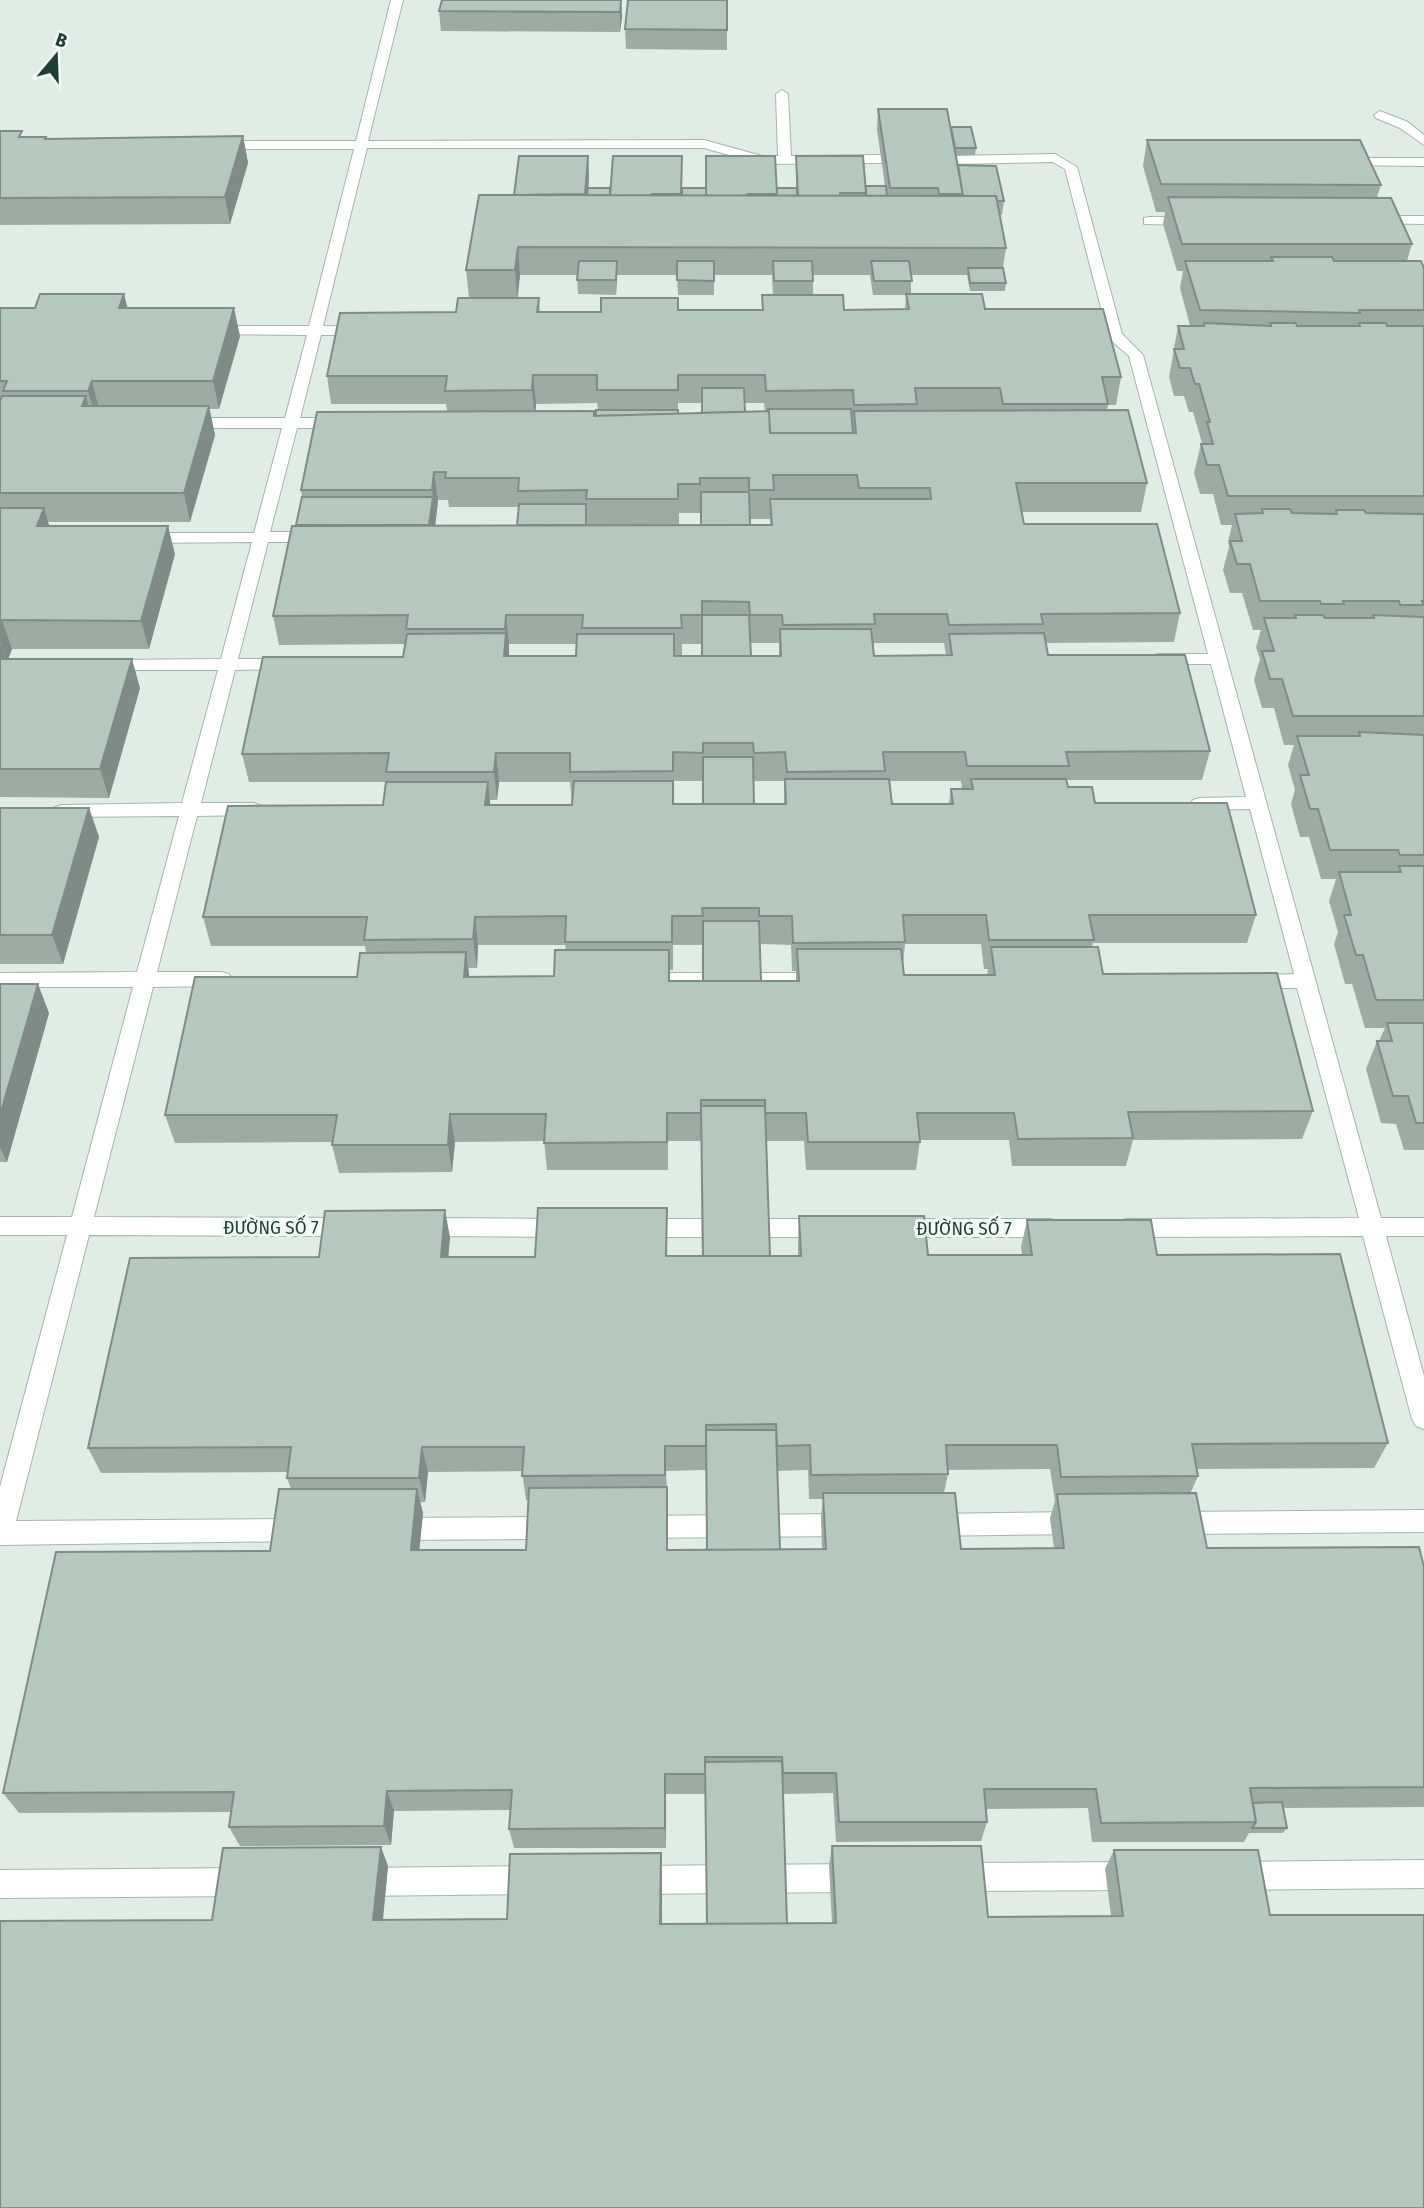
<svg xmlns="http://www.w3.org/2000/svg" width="1424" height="2208" font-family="'Fira Sans Condensed',sans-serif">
	<rect width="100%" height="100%" fill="#e0ede5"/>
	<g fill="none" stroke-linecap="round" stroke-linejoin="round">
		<!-- minor casing -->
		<g stroke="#a2b5ac" stroke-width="2">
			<g id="minor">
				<polygon points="391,0 403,0 368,141 704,140 762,156 778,156 776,94 782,90 788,94 791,156 881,155 887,159 881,163 762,164 704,148 367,148 323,326 362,327 369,331 362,335 321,335 300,418 343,418 351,423 343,428 297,428 270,532 316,532 324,537 316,542 268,542 238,659 288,659 297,664 288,669 235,670 201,803 253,803 260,805 262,809 260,813 253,815 197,816 157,972 222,972 229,974 232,979 229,984 222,986 153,987 94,1217 351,1218 359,1221 362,1227 359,1233 351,1236 89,1235 16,1521 302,1519 311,1522 314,1530 311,1538 302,1541 0,1545 0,1487 67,1235 0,1235 0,1217 72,1217 133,987 0,987 0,973 137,972 179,816 62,817 55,815 53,811 55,807 62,805 182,803 218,670 107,670 98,665 107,660 221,659 252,542 142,543 134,538 142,533 254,533 282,428 186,428 178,423 186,418 285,418 307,335 213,334 206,330 213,326 309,326 354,149 217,149 211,145 217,141 356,141"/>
				<polygon points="1380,111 1408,122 1424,135 1424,145 1400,128 1376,118 1374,115"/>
				<polygon points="1055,154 1077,167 1122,334 1143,355 1381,1218 1424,1218 1424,1236 1386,1236 1424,1376 1424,1429 1416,1426 1412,1419 1363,1236 1126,1237 1118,1234 1115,1228 1118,1222 1126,1219 1359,1218 1297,988 1252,988 1245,986 1242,981 1245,976 1294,974 1250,809 1199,810 1193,808 1190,804 1193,800 1199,798 1246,797 1211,664 1157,664 1148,659 1157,654 1208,654 1129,356 1107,337 1081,333 1074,329 1081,325 1106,327 1065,169 1053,162 951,164 945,160 951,156"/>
				<polygon points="1342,158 1424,158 1424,166 1337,165 1337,159"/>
				<polygon points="1374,216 1424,216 1424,224 1369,223 1369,217"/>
				<polygon points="1149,217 1191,217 1198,221 1191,225 1144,224 1144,218"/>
				<polygon points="643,973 824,973 831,975 834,980 831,985 824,987 643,987 636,985 633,980 636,975"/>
				<polygon points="422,1218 565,1219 573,1222 576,1228 573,1234 565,1237 422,1236 414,1233 411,1227 414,1221"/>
				<polygon points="639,1219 827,1219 835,1222 838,1228 835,1234 827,1237 639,1237 631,1234 628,1228 631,1222"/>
				<polygon points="898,1219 1051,1219 1059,1222 1062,1228 1059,1234 1051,1237 898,1237 890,1234 887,1228 890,1222"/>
				<polygon points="1424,1510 1424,1532 1174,1534 1165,1531 1162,1523 1165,1515 1174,1512"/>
				<polygon points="1079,1512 1088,1515 1091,1523 1088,1531 1079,1534 929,1536 920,1533 917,1525 920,1517 929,1514"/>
				<polygon points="848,1514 857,1517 860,1525 857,1533 848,1536 639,1538 630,1535 627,1527 630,1519 639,1516"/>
				<polygon points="554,1517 563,1520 566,1528 563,1536 554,1539 394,1540 385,1537 382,1529 385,1521 394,1518"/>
				<polygon points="1424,1860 1424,1888 1234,1890 1224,1886 1220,1876 1224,1866 1234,1862"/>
				<polygon points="1135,1862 1145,1866 1149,1876 1145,1886 1135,1890 958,1891 948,1887 944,1877 948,1867 958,1863"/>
				<polygon points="859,1864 869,1868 873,1878 869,1888 859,1892 636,1894 626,1890 622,1880 626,1870 636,1866"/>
				<polygon points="537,1866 547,1870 551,1880 547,1890 537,1894 359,1896 349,1892 345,1882 349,1872 359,1868"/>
				<polygon points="246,1868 256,1872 260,1882 256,1892 246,1896 0,1898 0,1870"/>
			</g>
		</g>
		<!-- minor -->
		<use href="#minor" fill="#fff" fill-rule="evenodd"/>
	</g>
	<!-- wall -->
	<g fill="#9caca3" fill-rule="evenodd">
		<polygon points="621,0 622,17 620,32 441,31 439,11"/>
		<polygon points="727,0 727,50 626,49 625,29"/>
		<path d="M 878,109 L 951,127 L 976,148 L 975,155 L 956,155 L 958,165 L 1004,201 L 1002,215 L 999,215 L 1006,248 L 1003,268 L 1006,283 L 1005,291 L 970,291 L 967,275 L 911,275 L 911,294 L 985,309 L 1121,377 L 1116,405 L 1108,405 L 1107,410 L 1147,483 L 1141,512 L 1021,512 L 1024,524 L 1180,613 L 1174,642 L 1046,643 L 1048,655 L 1210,751 L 1202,780 L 1067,780 L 1068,787 L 1095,803 L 1256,915 L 1247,943 L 1093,943 L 1092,947 L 1103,974 L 1313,1111 L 1302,1139 L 1133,1140 L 1126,1166 L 1012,1166 L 1009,1140 L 920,1140 L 916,1170 L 806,1170 L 804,1141 L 766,1141 L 770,1256 L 798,1256 L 798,1243 L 799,1216 L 928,1255 L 1022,1255 L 1021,1247 L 1027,1220 L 1157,1255 L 1388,1443 L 1374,1468 L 1196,1469 L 1198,1476 L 1190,1494 L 1207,1548 L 1424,1567 L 1424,1807 L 1283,1808 L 1287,1828 L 1283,1833 L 1249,1833 L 1244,1842 L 1092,1842 L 1088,1808 L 986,1809 L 987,1822 L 981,1841 L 836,1842 L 833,1793 L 783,1794 L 787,1924 L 832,1923 L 829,1865 L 832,1846 L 988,1917 L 1111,1916 L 1105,1869 L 1114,1850 L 1270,1915 L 1424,2208 L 212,1920 L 388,1866 L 383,1920 L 507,1919 L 661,1853 L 662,1872 L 662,1924 L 707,1924 L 705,1794 L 666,1794 L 666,1848 L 514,1848 L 509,1829 L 510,1810 L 394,1811 L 391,1845 L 240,1846 L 229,1827 L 232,1812 L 19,1813 L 3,1793 L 270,1551 L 291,1489 L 287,1478 L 288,1472 L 101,1473 L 88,1448 L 319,1257 L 450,1237 L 448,1257 L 535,1257 L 667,1208 L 667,1256 L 702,1256 L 701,1141 L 668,1141 L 668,1170 L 547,1170 L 544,1141 L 455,1142 L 452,1172 L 339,1173 L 332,1145 L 333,1142 L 175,1143 L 165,1115 L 357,977 L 366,953 L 365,946 L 211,946 L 203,917 L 383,805 L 386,782 L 249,782 L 242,754 L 403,657 L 405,644 L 279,645 L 273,616 L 296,526 L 302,497 L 301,490 L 447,412 L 446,404 L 331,404 L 327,376 L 456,312 L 469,298 L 466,270 L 514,195 L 588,156 L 589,177 L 588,188 L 796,188 L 796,156 L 866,186 L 885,186 L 877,130 ZM 520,275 L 577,275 L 578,294 L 616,295 L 617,275 L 677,275 L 678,295 L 714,295 L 714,275 L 772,275 L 773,295 L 762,295 L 762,310 L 540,312 L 539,298 L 518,298 ZM 813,275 L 870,275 L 873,295 L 906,295 L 905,309 L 844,310 L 813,295 ZM 597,403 L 598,410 L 596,416 L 535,411 L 536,404 ZM 678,403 L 702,403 L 702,413 L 678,414 ZM 744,403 L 764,403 L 765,411 L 745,412 ZM 438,500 L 448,500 L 449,507 L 519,507 L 517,525 L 435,526 ZM 679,513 L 700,513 L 701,525 L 679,525 ZM 750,519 L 770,519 L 770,525 L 750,525 ZM 750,643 L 779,643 L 779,656 L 751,656 ZM 874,643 L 944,643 L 946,655 L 874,656 ZM 509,644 L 577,644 L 576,656 L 509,656 ZM 682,644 L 702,644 L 702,656 L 682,656 ZM 674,781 L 703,781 L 703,804 L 673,804 ZM 754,781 L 784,781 L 784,804 L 754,804 ZM 890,781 L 961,781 L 962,789 L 951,789 L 949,804 L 892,804 ZM 499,782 L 570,782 L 572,805 L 490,805 L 490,800 L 497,800 ZM 760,944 L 791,945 L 792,971 L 796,971 L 796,981 L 761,981 ZM 905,944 L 981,944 L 984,969 L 988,969 L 987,975 L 904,975 L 903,966 ZM 478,945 L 565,945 L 566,950 L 554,976 L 469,977 L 468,968 L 477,968 ZM 673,945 L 703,945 L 703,981 L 669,981 L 669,970 L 673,970 ZM 1050,1469 L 1055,1501 L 1050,1518 L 1054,1548 L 961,1549 L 944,1493 L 948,1474 L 948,1470 ZM 706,1470 L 707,1550 L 668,1550 L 668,1511 L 666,1471 ZM 808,1470 L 809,1499 L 823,1499 L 821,1517 L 822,1549 L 780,1550 L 777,1471 ZM 522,1471 L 526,1500 L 528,1500 L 526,1550 L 419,1550 L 423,1513 L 420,1502 L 425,1502 L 428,1472 Z"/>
		<polygon points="0,131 24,137 47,139 243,136 248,163 230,224 0,225"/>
		<polygon points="1147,140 1381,185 1377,197 1412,244 1407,261 1424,268 1424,1150 1404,1150 1396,1124 1381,1123 1366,1069 1377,1041 1379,1041 1385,1028 1365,1028 1352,984 1345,984 1334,944 1338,932 1329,901 1336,879 1321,879 1309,837 1300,837 1291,804 1295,790 1288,765 1294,745 1284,745 1274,708 1262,708 1254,680 1260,659 1256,647 1261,630 1253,630 1242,593 1230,593 1223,570 1229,547 1228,542 1232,525 1221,525 1213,494 1200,494 1194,473 1201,444 1202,443 1193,412 1189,412 1184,396 1174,396 1169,377 1178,326 1190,326 1180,288 1183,271 1177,271 1163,224 1165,212 1156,212 1143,166"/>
		<polygon points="124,294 127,308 240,336 219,409 209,409 215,435 190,522 48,522 49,526 175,554 149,649 12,649 8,659 140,688 109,798 0,797 0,308 35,308"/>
		<polygon points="0,808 89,808 99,837 63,964 0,964"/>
		<polygon points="0,984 49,1013 7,1162 0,1162"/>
	</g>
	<!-- shaded-wall -->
	<g fill="#7f8c85">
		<polygon points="621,0 622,17 620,32 620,12"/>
		<polygon points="243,136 248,163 230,224 225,197"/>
		<polygon points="588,156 589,177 587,208 586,208 585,194"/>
		<polygon points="518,247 520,275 517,298 515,270"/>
		<polygon points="617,261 617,275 616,295 616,280"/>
		<polygon points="124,294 131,322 119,308"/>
		<polygon points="234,308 240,336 219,409 213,381"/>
		<polygon points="533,375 536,404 535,419 532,390"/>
		<polygon points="92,381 99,409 96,419 88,391"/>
		<polygon points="86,396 93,424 82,406"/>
		<polygon points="209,406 215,435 190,522 184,493"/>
		<polygon points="434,472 438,500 436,519 432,490"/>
		<polygon points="433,497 436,519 432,547 429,525"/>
		<polygon points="44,508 52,536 37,526"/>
		<polygon points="168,526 175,554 149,649 141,621"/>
		<polygon points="506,615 509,644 509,662 504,656"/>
		<polygon points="2,620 12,649 7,662 0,641 0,626"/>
		<polygon points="0,643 9,667 0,683"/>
		<polygon points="132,659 140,688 109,798 100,769"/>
		<polygon points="496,753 499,782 497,800 494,772"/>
		<polygon points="488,782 491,811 485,805"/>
		<polygon points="89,808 99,837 63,964 52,935"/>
		<polygon points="475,917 478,945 477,968 473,939"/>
		<polygon points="466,952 470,981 464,977"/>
		<polygon points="38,984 49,1013 7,1162 0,1147 0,1115"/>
		<polygon points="450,1114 455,1142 452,1172 448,1145"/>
		<polygon points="445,1210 450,1237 446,1284 441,1257"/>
		<polygon points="422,1447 428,1472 425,1502 419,1478"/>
		<polygon points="667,1487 668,1511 668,1573 667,1550"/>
		<polygon points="417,1489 423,1513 417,1574 411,1550"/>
		<polygon points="665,1774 666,1794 666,1848 665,1828"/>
		<polygon points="387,1791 394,1811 391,1845 384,1826"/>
		<polygon points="381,1847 388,1866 381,1937 373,1920"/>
		<polygon points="661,1853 662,1872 662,1942 660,1924"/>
	</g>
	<!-- building -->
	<g fill="#b5c8be" stroke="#7f8c85" stroke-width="2">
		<polygon points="442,0 621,0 620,12 439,11"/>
		<polygon points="628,0 727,0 727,30 625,29"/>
		<polygon points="878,109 947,109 963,194 939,194 938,188 890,188"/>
		<polygon points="951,127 971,127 976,148 955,148"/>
		<polygon points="0,131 22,131 19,137 46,137 45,139 243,136 225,197 0,198"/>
		<polygon points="1147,140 1360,140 1381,185 1161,184"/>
		<polygon points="519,156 588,156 585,194 514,195"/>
		<polygon points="613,156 682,156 681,194 652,194 652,196 610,196"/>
		<polygon points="706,156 775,156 777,194 748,194 748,196 706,196"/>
		<polygon points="796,156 863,156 866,193 840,193 840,196 798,196"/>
		<polygon points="958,165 996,166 1004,201 997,201 996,196 963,196"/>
		<polygon points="866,186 886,186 887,196 866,196"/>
		<polygon points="588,188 610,188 610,196 587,196"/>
		<rect x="682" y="188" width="24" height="8"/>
		<rect x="777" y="188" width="20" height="8"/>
		<polygon points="479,195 996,196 1006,248 518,247 515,270 466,270"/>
		<polygon points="1168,197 1391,198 1412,244 1182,244"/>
		<polygon points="1271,257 1332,257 1334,261 1421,261 1424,268 1424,310 1359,310 1360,313 1200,310 1185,261 1273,261"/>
		<polygon points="579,261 617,261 616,280 577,280"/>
		<polygon points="677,261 714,261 714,281 677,280"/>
		<polygon points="773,261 812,261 813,281 774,281"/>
		<polygon points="871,261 909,261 912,281 874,281"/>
		<polygon points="968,268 1003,268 1006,283 970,283"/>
		<polygon points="40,294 124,294 119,308 234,308 213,381 92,381 88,391 3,391 7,381 0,381 0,308 35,308"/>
		<polygon points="906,294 982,294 985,309 1103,309 1121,377 1102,377 1108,404 1003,404 1000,388 915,388 917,404 854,405 853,390 766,391 765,375 678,375 678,390 597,390 597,375 533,375 532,390 445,391 447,376 327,376 340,313 456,312 458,298 539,298 537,312 601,312 601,298 678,298 678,310 763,310 762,295 843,295 844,310 909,309"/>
		<polygon points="1204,323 1271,326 1270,323 1296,323 1297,326 1360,326 1359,323 1386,323 1387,326 1424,326 1424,496 1228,496 1219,465 1207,465 1201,444 1213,444 1207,422 1210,422 1199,384 1195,384 1190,368 1180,368 1174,349 1184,349 1178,326 1204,326"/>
		<polygon points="702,388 744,388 745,412 702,413"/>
		<polygon points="2,396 86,396 82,406 209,406 184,493 0,493 0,401"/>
		<polygon points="768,409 851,409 853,433 770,433"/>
		<polygon points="596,410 678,410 678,414 596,416"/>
		<polygon points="1128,410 1147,483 1016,483 1024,524 1157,524 1180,613 1041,614 1043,624 949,625 947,614 874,614 875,624 783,625 782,615 750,615 749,602 702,601 702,615 681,615 682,628 582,628 583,615 506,615 505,629 406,629 408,615 273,616 292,526 772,525 770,499 931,499 930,488 859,488 857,475 773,475 774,490 749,490 749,478 700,478 700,484 678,484 678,499 586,499 587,490 518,491 519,478 445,478 446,472 434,472 432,490 301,490 317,412 594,411 594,416 769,411 770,433 856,433 854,411"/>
		<polygon points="701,492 749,492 750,525 701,525"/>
		<polygon points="302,497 433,497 429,525 296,525"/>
		<polygon points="519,504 586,504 586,525 517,525"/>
		<polygon points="0,508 44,508 37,526 168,526 141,621 2,620 0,626"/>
		<polygon points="1262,509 1290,509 1292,513 1337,514 1336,510 1364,510 1366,513 1424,514 1424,601 1422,601 1424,605 1400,605 1399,601 1343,601 1344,604 1321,604 1320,601 1260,601 1250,564 1237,564 1230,541 1242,541 1235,514 1263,513"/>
		<polygon points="702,615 749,615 751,656 702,656"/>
		<polygon points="1295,615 1323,615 1325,618 1374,618 1373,615 1424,617 1424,716 1293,716 1282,679 1270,679 1262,651 1274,651 1264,618 1296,618"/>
		<polygon points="780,629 871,629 874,656 952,655 949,634 1044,633 1048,655 1185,655 1210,751 1066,752 1069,766 967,766 965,752 883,752 885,771 787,772 785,752 754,753 753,743 703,743 703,753 673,752 673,771 570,772 570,753 496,753 494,772 386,772 389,753 242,754 263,657 403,657 407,634 506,633 504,656 576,656 577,634 674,634 674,656 781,656"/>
		<polygon points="0,659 132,659 100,769 0,769"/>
		<polygon points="1359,732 1424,735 1424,855 1400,855 1398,850 1330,850 1318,809 1310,809 1300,775 1309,775 1297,736 1360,736"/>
		<polygon points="703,757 753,757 754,804 703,804"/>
		<polygon points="785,779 889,779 892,804 953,804 951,789 973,789 971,779 1066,779 1068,787 1092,787 1095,803 1227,803 1256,915 1089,915 1094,940 989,940 986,915 903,915 905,942 793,943 792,916 759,916 759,908 702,908 703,916 672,916 672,942 565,942 566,916 475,917 473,939 364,940 367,917 203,917 228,806 383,805 386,782 488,782 485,805 572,805 574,781 673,781 673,804 786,804"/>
		<polygon points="0,808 89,808 52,935 0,935"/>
		<polygon points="1399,866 1424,866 1424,1000 1376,1000 1363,955 1356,955 1344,915 1351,915 1339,872 1401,872"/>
		<polygon points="703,921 759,921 761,981 703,981"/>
		<polygon points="991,947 1098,947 1103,974 1277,973 1313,1111 1128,1112 1133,1138 1018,1139 1014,1113 917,1113 920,1142 808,1142 806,1113 765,1113 765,1100 701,1100 701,1113 667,1113 667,1142 544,1143 546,1114 450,1114 448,1145 332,1145 337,1115 165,1115 195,977 357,977 360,953 466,952 464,977 554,976 555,950 669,950 669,981 799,981 797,949 901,949 904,975 995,975"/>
		<polygon points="0,984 38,984 0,1115"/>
		<polygon points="1387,1023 1424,1023 1424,1123 1416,1123 1408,1096 1393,1096 1377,1041 1392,1041"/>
		<polygon points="701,1106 765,1106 770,1256 703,1256"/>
		<polygon points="538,1208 667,1208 666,1256 801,1256 799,1216 924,1216 928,1255 1032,1255 1027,1220 1151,1220 1157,1255 1340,1254 1388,1443 1192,1444 1198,1476 1061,1477 1057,1445 946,1445 948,1474 811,1475 810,1445 777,1446 776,1424 706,1425 706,1446 665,1446 665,1475 522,1476 524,1447 422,1447 419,1478 287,1478 291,1447 88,1448 130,1258 319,1257 325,1211 445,1210 441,1257 535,1257"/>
		<polygon points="706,1430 776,1430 780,1550 707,1550"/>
		<polygon points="667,1487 667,1550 826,1549 823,1493 955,1493 961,1549 1064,1548 1057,1494 1196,1493 1207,1548 1419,1547 1424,1567 1424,1787 1250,1788 1256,1822 1101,1823 1096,1789 984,1789 987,1822 839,1822 836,1773 783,1773 782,1757 705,1757 706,1774 665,1774 665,1828 509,1829 512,1790 387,1791 384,1826 229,1827 234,1792 3,1793 56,1552 270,1551 279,1489 417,1489 411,1550 526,1550 529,1488"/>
		<polygon points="782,1761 787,1924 707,1924 705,1762"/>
		<polygon points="1282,1802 1287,1828 1252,1828 1256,1822 1253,1803"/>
		<polygon points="832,1846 981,1846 988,1917 1123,1916 1114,1850 1258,1850 1270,1915 1424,1915 1424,2208 0,2208 0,1921 212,1920 223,1848 381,1847 373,1920 507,1919 510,1854 661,1853 660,1924 836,1923"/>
	</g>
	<g text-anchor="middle" stroke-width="6" stroke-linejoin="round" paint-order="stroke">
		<!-- street labels -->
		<g font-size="19" fill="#1f3f32" stroke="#f1f9f4">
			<text x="271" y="1234">ĐƯỜNG SỐ 7</text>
			<text x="964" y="1235">ĐƯỜNG SỐ 7</text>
		</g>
	</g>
	<!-- north arrow -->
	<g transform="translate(56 56) rotate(19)" stroke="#f1f9f4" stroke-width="5" paint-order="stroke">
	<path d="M0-5L12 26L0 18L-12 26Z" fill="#1f3f32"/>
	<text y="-10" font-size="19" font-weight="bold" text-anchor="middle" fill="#1f3f32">B</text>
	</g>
</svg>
